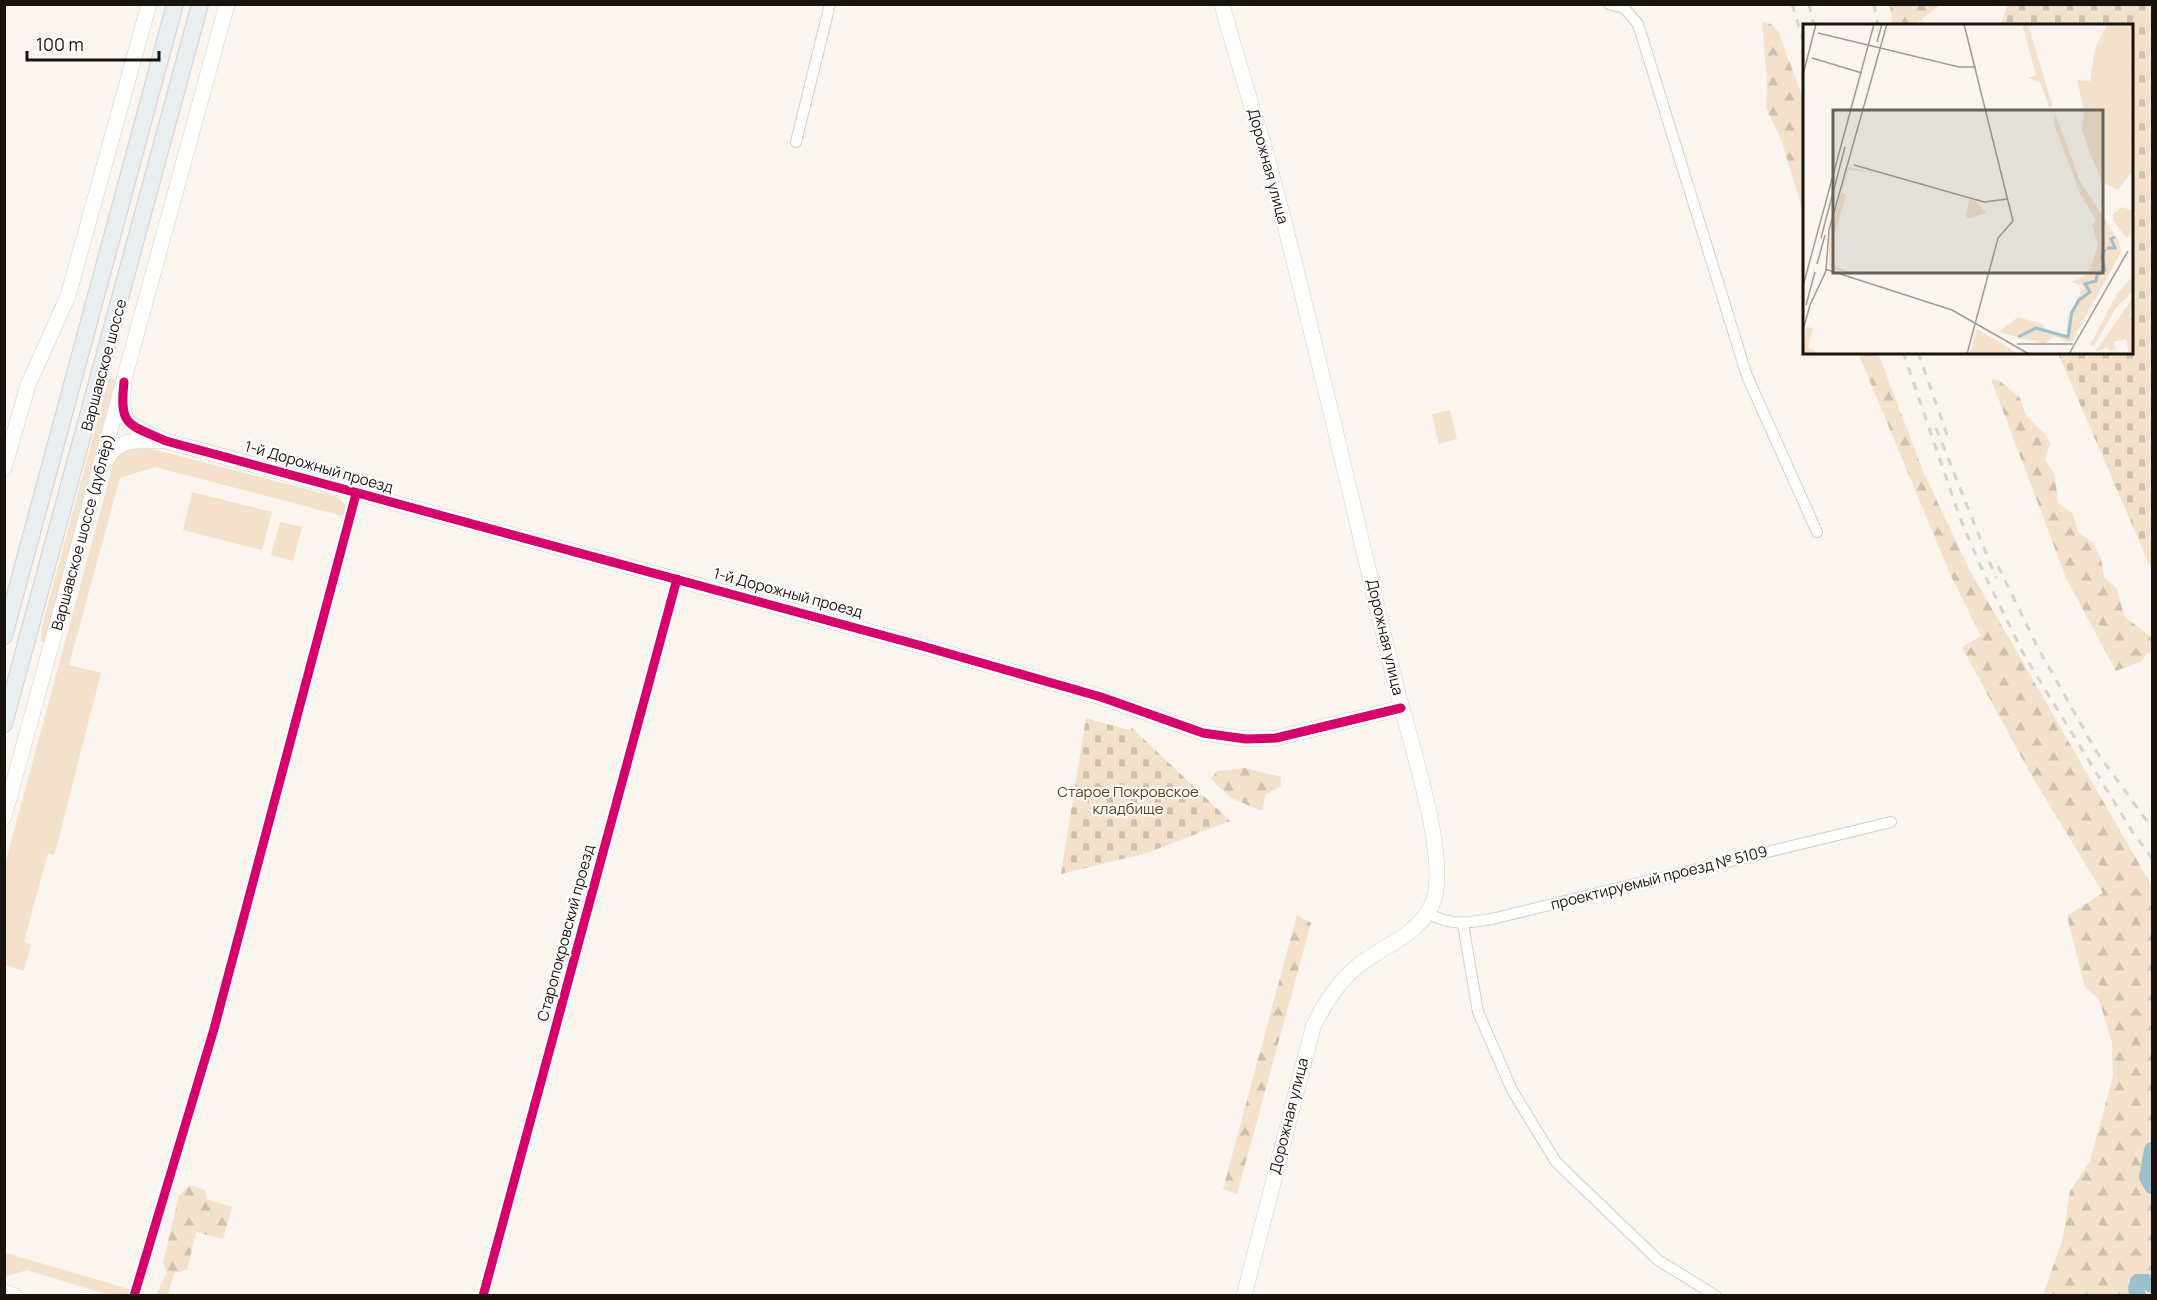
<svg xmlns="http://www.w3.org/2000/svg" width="2157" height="1300" font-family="Manrope,sans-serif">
	<defs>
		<pattern id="forest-firs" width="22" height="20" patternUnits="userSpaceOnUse" patternTransform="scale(1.5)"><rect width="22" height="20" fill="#f3e1cc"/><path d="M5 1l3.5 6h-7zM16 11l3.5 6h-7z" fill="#d0c0ae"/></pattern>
		<pattern id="cemetery-stones" width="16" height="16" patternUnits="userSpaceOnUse" patternTransform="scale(1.5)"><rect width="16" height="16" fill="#f3e1cc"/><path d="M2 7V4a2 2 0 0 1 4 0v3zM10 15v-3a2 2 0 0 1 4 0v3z" fill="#d0c0ae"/></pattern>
	</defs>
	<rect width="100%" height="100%" fill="#faf5ef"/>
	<!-- grass -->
	<g fill="#f3e1cc">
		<polygon points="109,378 115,380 45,643 41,641 42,626"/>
		<polygon points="1450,410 1457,439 1439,444 1432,414"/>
		<polygon points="141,446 337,497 346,505 343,516 155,467 120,478 69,665 101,673 56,849 54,855 48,853 24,942 31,945 24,971 5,965 5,864 114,461 118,453"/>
		<polygon points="192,492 272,512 262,550 183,530"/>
		<polygon points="280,522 302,527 293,561 271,555"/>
		<polygon points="4,1252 6,1253 136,1291 134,1295 109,1295 27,1270 5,1277"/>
	</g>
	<!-- forest -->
	<g fill="url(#forest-firs)">
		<polygon points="1890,5 1890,4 1940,5 1914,25 1892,25"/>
		<polygon points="1762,22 1771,24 1778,31 1804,101 1804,215 1781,139 1766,108 1767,81"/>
		<polygon points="1858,353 1878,353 1923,471 1969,569 2152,886 2152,1295 2043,1295 2063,1238 2070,1191 2090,1161 2113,1076 2112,1043 2099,999 2085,987 2067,916 2103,893 2030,773 1962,647 1981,636 1951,576"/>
		<polygon points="1991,379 2000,381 2020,398 2026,415 2046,435 2050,443 2045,460 2055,475 2058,503 2073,514 2078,532 2093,543 2101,559 2104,577 2117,589 2124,616 2152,638 2152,652 2147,653 2142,661 2116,671 2066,578"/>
		<polygon points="1245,768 1281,777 1281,786 1266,794 1262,811 1231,798 1211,779 1217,771"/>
		<polygon points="1297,915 1311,923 1237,1194 1223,1189"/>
		<polygon points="190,1185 205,1190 207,1199 232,1207 223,1239 196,1232 187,1270 174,1273 168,1295 156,1295 167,1273 163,1263 179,1195"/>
	</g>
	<!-- cemetery -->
	<g fill="url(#cemetery-stones)">
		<polygon points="2007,5 2152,5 2152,571 2058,353 2132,352 2132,26 2001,25"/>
		<polygon points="1086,718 1129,730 1132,728 1230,821 1147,853 1061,874"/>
	</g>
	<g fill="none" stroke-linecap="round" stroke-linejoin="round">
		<!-- river -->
		<g stroke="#9cc1cc" stroke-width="16">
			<polyline points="2152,1150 2147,1177 2152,1186"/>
			<polyline points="2138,1296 2136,1289 2138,1282 2147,1282 2152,1285"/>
		</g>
		<!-- street casing -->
		<g stroke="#d4cfc9" stroke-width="12">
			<g id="street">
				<polyline points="1609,4 1624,8 1638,24 1747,376 1817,532"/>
				<polyline points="796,142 830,4"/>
				<path d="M 1427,913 C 1454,927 1468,923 1496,918 L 1891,822"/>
				<polyline points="1463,924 1478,1012 1512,1090 1556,1162 1658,1260 1716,1296"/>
				<polyline points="134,1296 214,1029 356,494"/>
				<polyline points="483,1296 677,579"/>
			</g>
		</g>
		<!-- secondary casing -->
		<g stroke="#d4cfc9" stroke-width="16">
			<g id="secondary">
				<path d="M 1222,4 C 1236,58 1254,111 1269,164 C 1315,337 1354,512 1396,686 C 1408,735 1450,858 1433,902 C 1420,935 1384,945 1359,965 C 1338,982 1324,1004 1313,1027 L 1244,1296"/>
				<path d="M 124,382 C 119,427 128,424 166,441 L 922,646 L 1101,697 L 1203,733 L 1246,739 L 1276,738 L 1401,708"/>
				<path d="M 106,461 C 118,437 137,441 160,441"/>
				<polyline points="4,468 28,385 68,296 149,4"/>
				<polyline points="4,817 227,4"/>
				<polyline points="4,1292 15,1296"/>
			</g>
		</g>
		<!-- primary casing -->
		<g stroke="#d4d0ce" stroke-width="18">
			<g id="primary">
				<polyline points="4,636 175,4"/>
				<polyline points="4,724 200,4"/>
			</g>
		</g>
		<!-- street -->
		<use href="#street" stroke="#fefefd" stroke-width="10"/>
		<!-- secondary -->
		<use href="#secondary" stroke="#fefefd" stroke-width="15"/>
		<!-- primary -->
		<use href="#primary" stroke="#e7eff1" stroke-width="16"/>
		<!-- rail -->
		<g stroke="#d6d5d3" stroke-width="3" stroke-dasharray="8 8" stroke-linecap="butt">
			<polyline points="1792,4 1804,43"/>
			<polyline points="1809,4 1814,26"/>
			<polyline points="1874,4 1878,26"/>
			<polyline points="1903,352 1960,518 1980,565 2024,655 2132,831 2152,858"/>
			<polyline points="1918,352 1947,435"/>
			<polyline points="1936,428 1996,578"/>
			<polyline points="1998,566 2038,648 2096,751 2152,828"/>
		</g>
		<!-- cycleway casing -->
		<g stroke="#fff" stroke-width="13">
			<g id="cycleway">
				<path d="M 124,382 C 119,427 128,424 166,441 L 922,646 L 1101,697 L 1203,733 L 1246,739 L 1276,738 L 1401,708"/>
				<polyline points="134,1296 214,1029 356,494"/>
				<polyline points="483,1296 677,579"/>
			</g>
		</g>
		<!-- cycleway -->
		<use href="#cycleway" stroke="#d6006c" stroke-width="9"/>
	</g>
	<g text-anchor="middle" stroke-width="4.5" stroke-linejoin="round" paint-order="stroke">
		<!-- street labels -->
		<g font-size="15" fill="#18130d" stroke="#fff">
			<text transform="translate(1268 166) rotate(75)" y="5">Дорожная улица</text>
			<text transform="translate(104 365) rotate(-75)" y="5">Варшавское шоссе</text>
			<text transform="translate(319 467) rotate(16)" y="5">1-й Дорожный проезд</text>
			<text transform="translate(83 532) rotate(-75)" y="5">Варшавское шоссе (дублёр)</text>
			<text transform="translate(788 593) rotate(15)" y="5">1-й Дорожный проезд</text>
			<text transform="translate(1385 637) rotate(77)" y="5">Дорожная улица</text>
			<text transform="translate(1659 878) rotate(-14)" y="5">проектируемый проезд № 5109</text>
			<text transform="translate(566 933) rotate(-75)" y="5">Старопокровский проезд</text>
			<text transform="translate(1289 1116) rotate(-76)" y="5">Дорожная улица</text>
		</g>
		<!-- park labels -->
		<g font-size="15" fill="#634115" stroke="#fff">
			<text x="1128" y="797">Старое Покровское<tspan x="1128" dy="17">кладбище</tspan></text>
		</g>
	</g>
	<!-- overview -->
	<g transform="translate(1803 24)">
		<rect width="330" height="330" fill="#faf5ef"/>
		<path d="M 45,143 L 74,149 L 45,146 L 39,169 L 43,170 L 33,207 L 29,207 L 27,214 L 32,216 L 27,239 L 47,249 L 26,244 L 26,212 ZM 330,273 L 326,295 L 330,291 L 330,326 L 326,330 L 323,315 L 310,318 L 313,325 L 308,327 L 304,324 L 293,327 Z" fill="#f3e1cc"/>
		<path d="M 219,0 L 225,0 L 249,80 L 247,85 L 237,58 L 225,54 L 233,51 ZM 252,89 L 277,157 L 316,217 L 318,228 L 270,316 L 265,318 L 251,312 L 241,320 L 196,308 L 215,293 L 239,300 L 244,308 L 264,310 L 264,295 L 281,262 L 268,258 L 285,250 L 295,221 L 289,201 L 293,197 L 276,167 L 251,100 ZM 319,183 L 330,187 L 329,207 L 324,215 L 310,196 L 310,190 ZM 330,252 L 330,267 L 313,284 L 291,322 L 287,321 L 314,270 ZM 320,294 L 324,299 L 319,307 L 322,312 L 299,321 Z" fill="#f3e1cc"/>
		<path d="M 304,0 L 330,0 L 330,146 L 315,166 L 300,159 L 286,127 L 279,105 L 281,86 L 274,56 L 287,57 L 292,25 ZM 166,176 L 172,177 L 184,189 L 163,195 Z" fill="#f3e1cc"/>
		<path d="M 3,303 L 10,304 L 5,324 L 11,326 L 10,330 L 0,330 ZM 174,305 L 210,326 L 213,330 L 167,330 Z" fill="#f3e1cc"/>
		<path fill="none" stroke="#9cc1cc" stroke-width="3" d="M 304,224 L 312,224 L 308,215 L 312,213M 215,313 L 233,304 L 265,313 L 269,288 L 276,276 L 287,268 L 282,260 L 293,257 L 294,251 L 302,246 L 299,233 L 302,225"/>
		<path fill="none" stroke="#a09b95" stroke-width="1.5" d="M 161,0 L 210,197 L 195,214 L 164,330M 15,9 L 156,43 L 173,43M 74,18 L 79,0M 9,34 L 59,49M 0,51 L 13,0M 51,141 L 181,178 L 205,175M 18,214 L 42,123M 14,240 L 22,211M 22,245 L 149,286 L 226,330M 0,262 L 71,0M 3,281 L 12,248M 0,306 L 7,281 L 23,247 L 26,206 L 84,0M 214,320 L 270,320M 266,330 L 325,227"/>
		<path fill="#67625c" fill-opacity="0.15" stroke="#67625c" stroke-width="3" d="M 30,86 L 300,86 L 300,249 L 30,249 Z"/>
		<rect width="330" height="330" fill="none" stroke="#18130d" stroke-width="3"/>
	</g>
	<!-- border -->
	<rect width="2157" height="1300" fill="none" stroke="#18130d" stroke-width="12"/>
	<!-- scale -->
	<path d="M27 51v9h132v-9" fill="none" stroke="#18130d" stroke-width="3"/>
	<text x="36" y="51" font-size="18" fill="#18130d" stroke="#ffffff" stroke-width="4.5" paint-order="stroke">100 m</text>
</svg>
